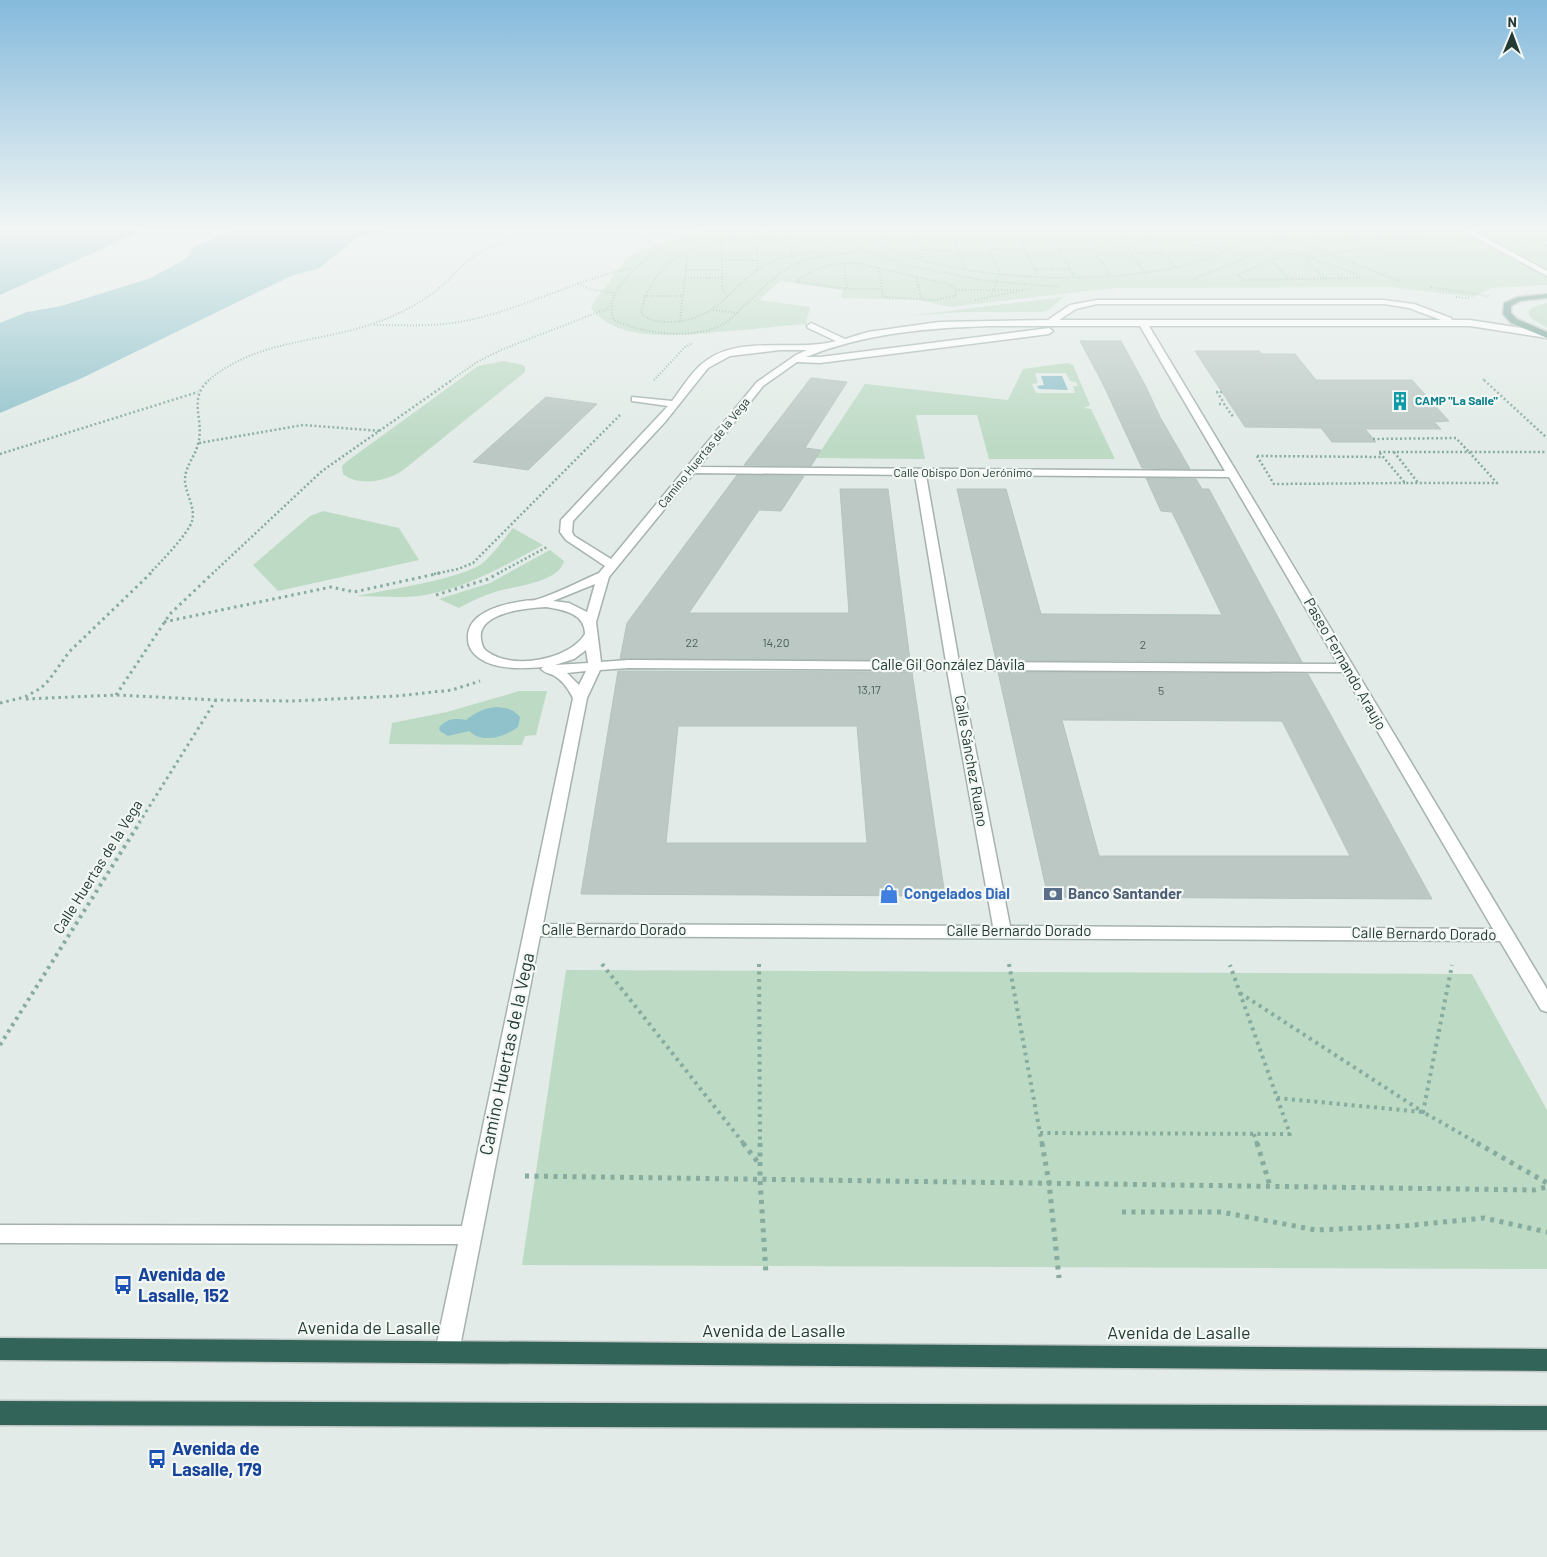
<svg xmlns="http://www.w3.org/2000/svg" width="1547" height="1557" font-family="Barlow,sans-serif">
	<rect width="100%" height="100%" fill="#e2ebe7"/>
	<!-- green -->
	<g fill="#bddac5" fill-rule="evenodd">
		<path d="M 701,230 L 1547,230 L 1547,285 L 1491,288 L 1473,297 L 1391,287 L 1113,288 L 950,307 L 919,300 L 841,298 L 843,290 L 780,281 L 759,300 L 810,307 L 806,324 C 781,326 755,329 729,331 C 688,334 620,346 591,308 L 595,300 L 627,258 L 646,248 Z"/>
		<polygon points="1064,297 1047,311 1038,312 964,312 907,316"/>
		<polygon points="1547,303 1547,328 1532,319 1529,315 1529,310 1533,307"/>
		<path d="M 504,361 L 523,365 L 525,367 L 525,372 L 402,471 C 386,481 359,487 343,474 L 342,466 L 346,462 L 478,366 Z"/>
		<path d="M 1067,363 L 1073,365 L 1090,405 L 1084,408 L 1091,409 L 1115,459 L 989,459 L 977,415 L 916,415 L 925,459 L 816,458 L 865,384 L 1008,400 L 1023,369 ZM 1035,373 L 1066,373 L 1070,381 L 1076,382 L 1078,386 L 1073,386 L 1075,393 L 1036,393 L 1032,384 L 1038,383 Z"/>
		<polygon points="323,511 399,528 419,560 278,591 253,565 310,516"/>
		<path d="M 513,528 L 543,545 C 502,567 465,589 419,596 C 399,598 377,596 357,596 C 385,590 462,579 483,563 C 494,553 504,539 513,528 Z"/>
		<path d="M 550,550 L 564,561 C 559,583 513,586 495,592 C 482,596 470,602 459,608 L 439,599 L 490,583 Z"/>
		<polygon points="519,691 547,691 536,735 525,736 522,745 389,744 392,723 447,712"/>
		<polygon points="566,970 1472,974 1547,1110 1547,1269 522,1265"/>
	</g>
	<!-- water -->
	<g fill="#90c2cb">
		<polygon points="0,230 144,230 0,295"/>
		<polygon points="233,230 386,230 356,238 320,268 291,276 82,378 0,413 0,323 27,312 61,306 151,278 187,258 194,247"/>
		<polygon points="1041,376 1062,376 1068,390 1039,389 1037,386 1044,385"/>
		<path d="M 497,707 C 507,708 513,709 520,717 L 518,727 C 504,737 483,744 469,731 L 448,736 L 440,731 L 439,728 C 446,718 456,718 466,720 C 476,712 484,708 497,707 Z"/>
	</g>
	<!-- building -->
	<g fill="#bbc8c3" stroke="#b5c4be" fill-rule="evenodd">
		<polygon points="1080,341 1121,341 1146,387 1160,417 1190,469 1142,468 1102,382"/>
		<polygon points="1195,351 1259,351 1262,354 1295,354 1316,380 1412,380 1449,421 1434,422 1441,429 1365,429 1376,442 1332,442 1321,428 1245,427"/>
		<polygon points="811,378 847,382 805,448 821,450 811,466 744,465"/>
		<polygon points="546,397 597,404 528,470 473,462"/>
		<polygon points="737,475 804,476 781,511 759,510 689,613 849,613 840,489 888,489 910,660 620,659 627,623"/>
		<polygon points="1146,478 1196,479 1202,489 1209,489 1302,662 996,660 957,489 1006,489 1041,614 1222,615 1172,512 1161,511"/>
		<path d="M 618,671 L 912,672 L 945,896 L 581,894 ZM 678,726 L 857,726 L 867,843 L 666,843 Z"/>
		<path d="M 998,672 L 1308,674 L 1432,899 L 1048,897 ZM 1062,720 L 1282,721 L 1350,856 L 1099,856 Z"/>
	</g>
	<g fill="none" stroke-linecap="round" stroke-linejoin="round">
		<!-- minor casing -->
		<g stroke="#a5b2ae" stroke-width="3">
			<g id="minor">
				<polygon points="1462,230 1471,230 1547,271 1547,276"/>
				<path d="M 1097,300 L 1384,300 L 1414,304 L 1451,318 L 1452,320 L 1470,320 L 1547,332 L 1547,338 L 1470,326 L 1149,326 L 1547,989 L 1547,1012 L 1541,1010 L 1500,941 L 540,936 L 459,1352 L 455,1360 L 447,1363 L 439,1360 L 435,1352 L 458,1244 L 0,1243 L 0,1225 L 462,1226 L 573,698 C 568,688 562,680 553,675 C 548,673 545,673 541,669 L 543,667 C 523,669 496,670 479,658 C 472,653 468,646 468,639 C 466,612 504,604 524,601 C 527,600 532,601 535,600 C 556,594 578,582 599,573 L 605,566 L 566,540 L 560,532 L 561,520 L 668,406 L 632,401 L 632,397 L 672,401 C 683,387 692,370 707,360 C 742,335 797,352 836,341 L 808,328 L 807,326 L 811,323 L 845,339 L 868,332 L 939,322 L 1048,320 L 1070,305 ZM 1097,304 L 1384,304 L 1409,308 L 1441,320 L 1059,320 L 1076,309 ZM 990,326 L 1140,326 L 1225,471 L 699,467 L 763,386 L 797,362 L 820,363 L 1049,334 L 1053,331 L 1049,328 L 820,357 L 806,357 C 865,333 928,328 990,326 ZM 780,350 L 807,350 L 796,355 L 757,382 L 611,559 L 574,536 L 572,532 L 573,521 L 665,422 L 708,368 L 730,356 ZM 694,473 L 915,475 L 946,662 L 628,660 L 601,662 L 596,622 L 609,577 ZM 926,475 L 1229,477 L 1338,664 L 959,662 ZM 595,584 L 587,612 L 569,603 L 553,601 ZM 546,607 C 563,610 585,613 585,634 C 569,660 513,670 488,652 C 483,649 482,645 481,639 C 477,612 528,608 546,607 ZM 586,650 L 588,663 L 555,665 L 574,659 ZM 628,668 L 947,670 L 993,926 L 543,924 L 587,698 L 600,670 ZM 960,670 L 1343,672 L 1493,929 L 1010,926 ZM 586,671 L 579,685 L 567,673 Z"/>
			</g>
		</g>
		<!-- major casing -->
		<g stroke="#c2c8c6" stroke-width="3">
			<polygon id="major" points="1547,294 1547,298 1520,301 1511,306 1511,313 1517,319 1547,332 1547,338 1511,323 1503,314 1504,303 1518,297"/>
		</g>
		<!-- highway casing -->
		<g stroke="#c2c8c6" stroke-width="3">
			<g id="highway">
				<polygon points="0,1338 1547,1349 1547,1371 0,1360"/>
				<polygon points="0,1401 1547,1406 1547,1430 0,1425"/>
			</g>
		</g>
		<!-- path-far4 -->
		<g stroke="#86ab9f" stroke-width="2" stroke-dasharray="1 2" stroke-linecap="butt">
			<polyline points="631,230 658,249"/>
			<path d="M 715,230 C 679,241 647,251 623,282 C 613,295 608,304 614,320 C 643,334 696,341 725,323 C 732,318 739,311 745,305 C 760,291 774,276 792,266 C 813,254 840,255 863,251"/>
			<path d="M 752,230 L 683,253 C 660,267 646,287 641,313 C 649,321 658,322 669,322 C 721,321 731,282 770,262 C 787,254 809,257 825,247 L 825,244 L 809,230"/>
			<polyline points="756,230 758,271"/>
			<polyline points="790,230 792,255"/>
			<polyline points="834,230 861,250 910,266 987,281 1060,287"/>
			<path d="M 856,230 C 926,288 1172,295 1246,240 L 1246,237 L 1237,230"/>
			<polyline points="882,230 886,247"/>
			<polyline points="915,230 924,259"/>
			<polyline points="950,230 964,268"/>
			<polyline points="981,230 1000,273 991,296"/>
			<polyline points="1015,230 1038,275"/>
			<polyline points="1048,230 1074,276"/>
			<polyline points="1082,230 1110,275"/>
			<polyline points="1115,230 1145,273"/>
			<polyline points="1146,230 1176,268"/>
			<polyline points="1180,230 1205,260"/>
			<polyline points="1212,230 1230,250"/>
			<polyline points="1265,230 1400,281"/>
			<polyline points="1318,230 1311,235 1313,237 1426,238"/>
			<polyline points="1348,230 1357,238"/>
			<polyline points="1377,230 1385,237"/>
			<polyline points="1412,230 1425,237"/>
			<polyline points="1434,230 1443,235"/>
			<polyline points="1524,230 1547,246"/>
			<polyline points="1530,230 1547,233"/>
			<polyline points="1118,235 1149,235"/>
			<polyline points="757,238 791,238"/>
			<polyline points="722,240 722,288 727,296"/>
			<polyline points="884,240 918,240"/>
			<polyline points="954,241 986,241"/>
			<polyline points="1155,241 1188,241"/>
			<polyline points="1021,242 1054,241"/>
			<polyline points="1055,242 1089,242"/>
			<polyline points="1090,244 1123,244"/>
			<polyline points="1192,245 1225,245"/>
			<polyline points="989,249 1025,249"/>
			<polyline points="1059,249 1093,249"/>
			<polyline points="921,250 957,250"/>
			<polyline points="1131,253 1163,253"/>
			<polygon points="1293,254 1303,255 1356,274 1360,278 1244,280 1237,275 1284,255"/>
			<polyline points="722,260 758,260"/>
			<polyline points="1269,262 1275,264 1289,279"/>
			<polyline points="844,263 847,289"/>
			<path d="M 856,263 L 952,285 L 957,295 L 936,300 L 883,297 L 882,289 L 847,289 L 796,282 C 814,267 833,263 856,263 Z"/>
			<polyline points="879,268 882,289"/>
			<polyline points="1035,269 1069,269"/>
			<polyline points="686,270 722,270"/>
			<polyline points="685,278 722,278"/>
			<polyline points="917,278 921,299"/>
			<polyline points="1194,279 1266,249 1288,230"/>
			<polyline points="1326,279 1305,259 1359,249 1451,245"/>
			<polyline points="578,283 589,289 614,293"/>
			<polyline points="1431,287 1489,296"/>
			<polyline points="956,290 1018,290"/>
			<polyline points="644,296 683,296"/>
			<polyline points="1456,297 1469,298"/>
			<polyline points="975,300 1033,288"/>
			<polyline points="713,310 738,313"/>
			<polyline points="680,322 688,251"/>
			<path d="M 374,325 C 402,325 431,327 459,322 C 517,312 572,281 631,268"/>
			<polyline points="1483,379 1485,381"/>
			<polyline points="654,380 685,347 693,343"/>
			<path d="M 208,381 C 254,340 319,343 375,323 C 398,315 423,302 442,286 C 451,278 459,267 469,260 C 488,246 510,239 531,230"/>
			<polyline points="450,381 477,362 503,349 609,308"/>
		</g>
		<!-- path-far3 -->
		<g stroke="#86ab9f" stroke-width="2.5" stroke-dasharray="2 2.5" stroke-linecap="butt">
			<polyline points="1484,380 1547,438"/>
			<polyline points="1222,392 1217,392 1224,403"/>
			<polyline points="1219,404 1224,404 1234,418"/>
			<polyline points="1373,439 1456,438 1469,452 1547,452"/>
			<polyline points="199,443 303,425 381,431"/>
			<polygon points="1379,452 1469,452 1497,483 1405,483"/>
			<polyline points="1394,452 1419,484"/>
			<polyline points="0,454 198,392"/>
			<polyline points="1257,456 1274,484 1405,483"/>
			<polyline points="1257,456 1383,457"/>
			<path d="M 149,574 C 159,564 189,533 192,521 C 196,507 185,493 185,480 C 185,466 195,457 198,444 C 205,420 187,399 209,380"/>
			<polyline points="212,574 322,471 452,380"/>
			<polyline points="434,574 458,569 473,563 620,415"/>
			<polyline points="497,574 547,547"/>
		</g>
		<!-- path-far2 -->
		<g stroke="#86ab9f" stroke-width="3" stroke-dasharray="2.5 4" stroke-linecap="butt">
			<polyline points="436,595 488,579 499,573"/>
			<polyline points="164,622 331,587 354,592 440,573"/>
			<polyline points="116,695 170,614 213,573"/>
			<polyline points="26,699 116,695 216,700 291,701 397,696 452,690 480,681"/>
			<polyline points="0,703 25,697 41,688 49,680 69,652 151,573"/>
			<polyline points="139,823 216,700"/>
		</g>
		<!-- path-far1 -->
		<g stroke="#86ab9f" stroke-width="4" stroke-dasharray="3 4.5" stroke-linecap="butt">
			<polyline points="602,964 744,1144"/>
			<polyline points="759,964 760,1144"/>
			<polyline points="1009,964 1042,1144"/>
			<polyline points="1240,993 1423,1112 1452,965"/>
			<polyline points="0,1045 140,822"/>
			<polyline points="1277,1098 1423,1112 1479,1144"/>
			<polyline points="1040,1133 1290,1134 1230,965"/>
			<polyline points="1254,1134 1257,1144"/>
		</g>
		<!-- path -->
		<g stroke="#86ab9f" stroke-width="5" stroke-dasharray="4 5.5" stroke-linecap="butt">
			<polyline points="743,1143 760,1165"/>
			<polyline points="760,1143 760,1179 766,1274"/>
			<polyline points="1042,1143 1049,1183 1059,1278"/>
			<polyline points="1257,1143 1270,1186"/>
			<polyline points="1477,1143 1547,1183"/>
			<polyline points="525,1176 1534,1190 1547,1187"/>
			<polyline points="1122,1212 1221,1212 1316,1230 1404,1226 1484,1218 1547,1232"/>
		</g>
		<!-- minor -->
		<use href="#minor" fill="#fff" fill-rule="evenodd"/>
		<!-- major -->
		<use href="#major" fill="#6b9c8f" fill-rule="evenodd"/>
		<!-- highway -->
		<use href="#highway" fill="#336459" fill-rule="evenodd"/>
	</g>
	<!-- sky -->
	<linearGradient id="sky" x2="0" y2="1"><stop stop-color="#85badc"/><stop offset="0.51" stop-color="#f2f6f4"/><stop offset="1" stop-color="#f2f6f4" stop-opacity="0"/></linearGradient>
	<rect width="1547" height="448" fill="url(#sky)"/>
	<!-- icons -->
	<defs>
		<g id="building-bare" transform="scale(1.5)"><path d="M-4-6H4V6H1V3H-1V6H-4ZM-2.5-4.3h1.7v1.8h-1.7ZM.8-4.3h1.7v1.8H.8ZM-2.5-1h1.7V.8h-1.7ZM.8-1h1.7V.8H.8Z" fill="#0f9aa8" stroke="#f3f8f5" stroke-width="2.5" paint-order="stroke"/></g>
		<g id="shop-bare" transform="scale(1.5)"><path d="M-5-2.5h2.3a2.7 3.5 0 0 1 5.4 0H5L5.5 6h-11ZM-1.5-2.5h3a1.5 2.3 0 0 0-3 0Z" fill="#3f7fe0" stroke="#f3f8f5" stroke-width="2.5" paint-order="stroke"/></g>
		<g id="bank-bare" transform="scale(1.5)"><path d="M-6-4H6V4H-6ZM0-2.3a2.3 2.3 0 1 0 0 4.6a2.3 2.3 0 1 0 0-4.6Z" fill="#5c6f8a" stroke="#f3f8f5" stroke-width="2.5" paint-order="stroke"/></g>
		<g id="bus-bare" transform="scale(1.5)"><path d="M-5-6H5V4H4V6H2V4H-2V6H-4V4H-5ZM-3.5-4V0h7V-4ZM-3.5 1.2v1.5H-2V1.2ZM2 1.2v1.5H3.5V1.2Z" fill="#1a4fb4" stroke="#f3f8f5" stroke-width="2.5" paint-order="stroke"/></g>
	</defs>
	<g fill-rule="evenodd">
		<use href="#building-bare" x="1400" y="401"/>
		<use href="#shop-bare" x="889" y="894"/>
		<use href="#bank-bare" x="1053" y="894"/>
		<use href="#bus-bare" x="123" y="1285"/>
		<use href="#bus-bare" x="157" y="1459"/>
	</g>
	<g text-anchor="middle" stroke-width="4.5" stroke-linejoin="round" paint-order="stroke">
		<!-- far-culture labels -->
		<g font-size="12" font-weight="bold" fill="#0d838f" stroke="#f3f8f5" text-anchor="start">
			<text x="1415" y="405">CAMP "La Salle"</text>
		</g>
		<!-- far-street labels -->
		<g font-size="12" fill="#243a34" stroke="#f3f8f5">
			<text transform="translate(704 453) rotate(-51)" y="4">Camino Huertas de la Vega</text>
			<text x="963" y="477">Calle Obispo Don Jerónimo</text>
		</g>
		<!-- number labels -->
		<g font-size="12" fill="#4a5e58">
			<text x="692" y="647">22</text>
			<text x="776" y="647">14,20</text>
			<text x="1143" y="649">2</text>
			<text x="869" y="694">13,17</text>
			<text x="1161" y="695">5</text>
		</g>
		<!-- street labels -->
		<g font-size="15" fill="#243a34" stroke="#f3f8f5">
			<text transform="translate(1345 664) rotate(60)" y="5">Paseo Fernando Araujo</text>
			<text x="948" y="670">Calle Gil González Dávila</text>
			<text transform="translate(971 761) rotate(80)" y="5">Calle Sánchez Ruano</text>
			<text transform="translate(98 867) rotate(-58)" y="5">Calle Huertas de la Vega</text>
			<text x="614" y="935">Calle Bernardo Dorado</text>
			<text x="1019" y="936">Calle Bernardo Dorado</text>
			<text transform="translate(1424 934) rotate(1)" y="5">Calle Bernardo Dorado</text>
		</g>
		<!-- shop labels -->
		<g font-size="15" font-weight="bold" fill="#366cbe" stroke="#f3f8f5" text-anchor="start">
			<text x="904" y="899">Congelados Dial</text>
		</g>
		<!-- service labels -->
		<g font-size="15" font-weight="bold" fill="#4e5e75" stroke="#f3f8f5" text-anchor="start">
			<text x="1068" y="899">Banco Santander</text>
		</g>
		<!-- near-street labels -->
		<g font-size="18" fill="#243a34" stroke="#f3f8f5">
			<text transform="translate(507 1054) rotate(-78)" y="6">Camino Huertas de la Vega</text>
			<text x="369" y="1334">Avenida de Lasalle</text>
			<text x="774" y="1337">Avenida de Lasalle</text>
			<text x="1179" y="1339">Avenida de Lasalle</text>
		</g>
		<!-- near-transit labels -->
		<g font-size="18" font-weight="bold" fill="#164399" stroke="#f3f8f5" text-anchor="start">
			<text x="138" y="1281">Avenida de<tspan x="138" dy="21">Lasalle, 152</tspan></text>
			<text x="172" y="1455">Avenida de<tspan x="172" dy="21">Lasalle, 179</tspan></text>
		</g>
	</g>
	<!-- north arrow -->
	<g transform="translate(1512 35) rotate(1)" stroke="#f3f8f5" stroke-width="4" paint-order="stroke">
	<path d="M0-4L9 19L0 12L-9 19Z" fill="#243a34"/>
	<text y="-8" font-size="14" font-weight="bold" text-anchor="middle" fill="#243a34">N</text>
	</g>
</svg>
